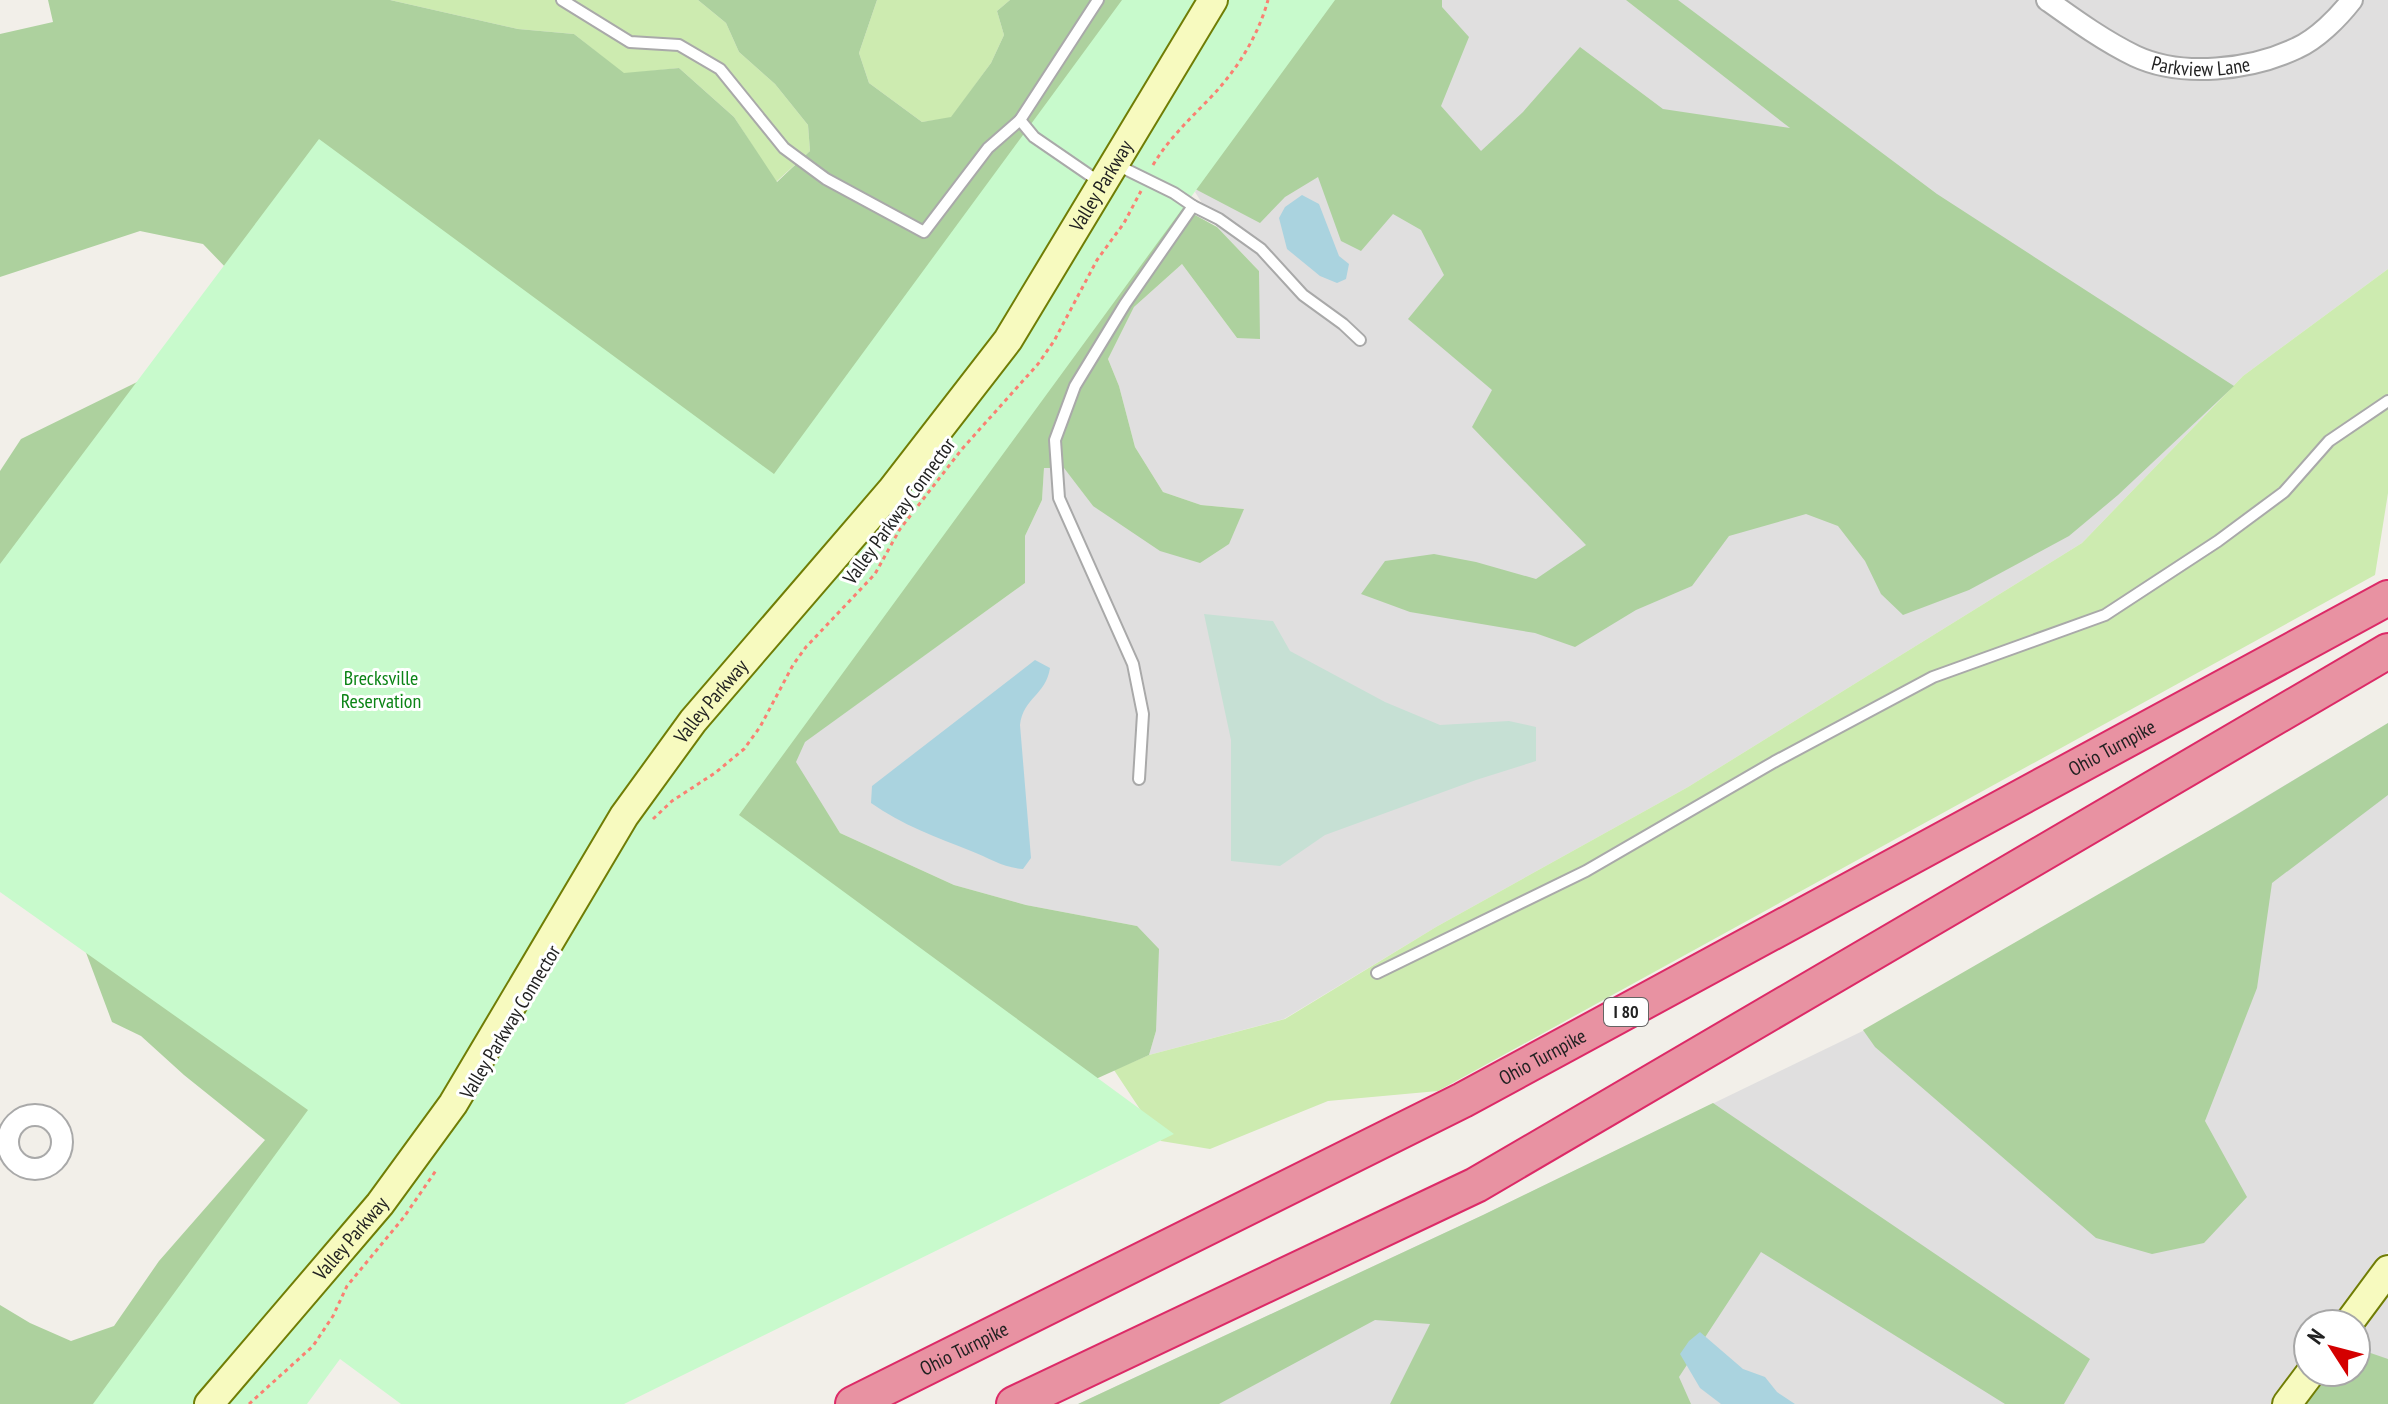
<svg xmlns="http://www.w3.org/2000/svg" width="2388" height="1404" font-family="'PT Sans Narrow',sans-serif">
	<rect width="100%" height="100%" fill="#f2efe9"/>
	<!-- residential -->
	<g fill="#e0dfdf">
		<polygon points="1335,0 2388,0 2388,269 2243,376 2082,543 1688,787 1436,927 1284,1019 1149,1055 1156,1031 1137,926 1026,905 954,885 840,833 795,763 804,742 1025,583 1025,536 1042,500 1044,468 1064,467 1093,506 1244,509 1201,505 1163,492 1135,447 1119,386 1108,359 1134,307 1182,264 1237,338 1259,271 1217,227 1195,192"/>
		<polygon points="2388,723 2388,1251 2333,1324 2308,1324 2308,1357 2273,1404 1078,1404 1483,1215 1937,995"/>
		<polygon points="2388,1290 2388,1404 2325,1372 2356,1372 2356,1332"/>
	</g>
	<!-- grass -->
	<g fill="#cdebb0">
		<polygon points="390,0 698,0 726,23 739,52 775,84 808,125 810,151 776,182 734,117 679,68 624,74 574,34 518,29"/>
		<polygon points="877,0 1010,0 997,11 1004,35 991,63 951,118 922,122 869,83 859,53"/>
		<polygon points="2388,269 2388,493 2375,575 1438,1091 1328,1101 1210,1149 1161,1141 1114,1070 1149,1055 1285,1019 1436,927 1688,787 2082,543 2243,376"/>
	</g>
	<!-- forest -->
	<g fill="#add19e">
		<polygon points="48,0 390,0 518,29 574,34 624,73 679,68 734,117 777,182 810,151 808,125 775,84 739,52 726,23 698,0 877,0 859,53 869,83 922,122 951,117 991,63 1004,35 997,11 1010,0 1185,0 171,1404 0,1404 0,1305 30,1323 71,1341 114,1326 159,1261 265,1140 184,1075 141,1036 112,1022 54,867 0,738 0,471 21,439 182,360 256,299 203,244 140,231 0,277 0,34 53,22"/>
		<polygon points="1233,0 1442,0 1442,7 1469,37 1441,106 1481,151 1523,112 1580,47 1663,109 1790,128 1626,0 1678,0 1937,194 2234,386 2118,495 2069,536 1969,590 1903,615 1881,594 1865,561 1838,526 1806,514 1729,536 1692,586 1636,610 1575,647 1535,633 1410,612 1361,594 1385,561 1434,554 1476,562 1536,579 1586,545 1472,427 1492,390 1408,319 1444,275 1421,230 1393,214 1361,251 1341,241 1318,177 1285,197 1260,223 1178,180"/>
		<polygon points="1164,198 1217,227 1259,271 1260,339 1237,338 1182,264 1134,307 1108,359 1119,386 1135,447 1163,492 1201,505 1244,509 1229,544 1200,563 1160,551 1093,506 1064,468 1044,468 1042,500 1025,536 1025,583 805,742 796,762 840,833 954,885 1026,905 1137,926 1159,949 1156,1031 1149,1055 898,1168 514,1089"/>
		<polygon points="2388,723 2388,795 2272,883 2257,988 2205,1121 2247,1197 2204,1243 2152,1254 2096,1238 1875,1047 1863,1030 2236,815"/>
		<polygon points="1713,1103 2090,1359 2064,1404 2005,1404 1761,1252 1679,1377 1691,1404 1390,1404 1430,1324 1375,1320 1219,1404 1078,1404 1483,1215"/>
		<polygon points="2356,1348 2388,1359 2388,1404 2301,1404 2325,1372 2356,1372"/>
	</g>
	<!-- wetland -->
	<polygon fill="#c6e0d4" points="1204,614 1273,621 1290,651 1385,702 1440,725 1509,721 1536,727 1536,761 1476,780 1325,835 1280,866 1231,861 1231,740"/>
	<!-- park -->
	<polygon fill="#c8facc" points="1122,0 1335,0 739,815 1174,1134 624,1404 401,1404 340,1359 307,1404 93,1404 308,1110 0,892 0,564 319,139 774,474"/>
	<!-- water -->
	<g fill="#aad3df">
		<polygon points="1302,195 1319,204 1339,256 1349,264 1346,279 1337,283 1320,276 1287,249 1279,218 1285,207"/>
		<path d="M 1035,660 L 1050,668 C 1046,695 1023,698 1020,725 L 1031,858 L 1023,869 C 1004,868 989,858 971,851 C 936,837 902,825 871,803 L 872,786 Z"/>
		<polygon points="1700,1332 1743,1369 1765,1377 1777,1392 1795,1404 1721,1404 1700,1388 1680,1354 1689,1341"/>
	</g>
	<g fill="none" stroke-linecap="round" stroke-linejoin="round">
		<!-- lane casing -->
		<g stroke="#a9a9a9" stroke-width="14">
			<g id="lane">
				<polyline points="562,0 630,42 679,45 720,69 784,148 826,179 924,232 988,148 1020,120 1034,137 1101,183"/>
				<polyline points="1020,120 1098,0"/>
				<polyline points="1117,165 1174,193 1193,206 1125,304 1075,386 1055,440 1059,498 1133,664 1143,714 1139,779"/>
				<polyline points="1193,206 1219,219 1261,249 1303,295 1343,324 1360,340"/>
				<polyline points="1377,973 1586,871 1774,762 1933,677 2105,615 2218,541 2284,492 2329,441 2388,401"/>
			</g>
		</g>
		<!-- street casing -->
		<g stroke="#a9a9a9" stroke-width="24">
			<g id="street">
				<path id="s1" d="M 2047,0 C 2075,20 2104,41 2135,56 C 2182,78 2251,70 2297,48 C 2317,39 2338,18 2352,0"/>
				<circle cx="35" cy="1142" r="27"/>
			</g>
		</g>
		<!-- secondary casing -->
		<g stroke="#707d05" stroke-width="32">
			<g id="secondary">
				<polyline points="2348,1324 2388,1270"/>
				<path id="s2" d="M 209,1404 L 380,1204 L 453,1104 L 624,816 L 693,721 L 891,491 L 1008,340 L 1213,0"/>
				<polyline points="2287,1404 2311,1372"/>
			</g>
		</g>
		<!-- highway casing -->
		<g stroke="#dc2a67" stroke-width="38">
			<g id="highway">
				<path id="s3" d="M 853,1404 L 1463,1100 L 2388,598"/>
				<polyline points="1014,1404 1476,1185 2388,651"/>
			</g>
		</g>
		<!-- path -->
		<g stroke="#fa8072" stroke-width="3" stroke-dasharray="4 4" stroke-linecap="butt">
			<path d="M 1153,165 C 1169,138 1191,118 1213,95 C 1238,68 1258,36 1268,0"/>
			<polyline points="653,819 672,801 715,773 744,749 760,727 793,665 806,647 875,574 900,529 962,449 1038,364 1054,341 1097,260 1124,223 1141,191"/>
			<polyline points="249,1404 313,1346 333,1316 347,1286 404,1217 437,1169"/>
		</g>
		<!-- lane -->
		<use href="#lane" stroke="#fff" stroke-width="10"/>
		<!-- street -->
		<use href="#street" stroke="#fff" stroke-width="20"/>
		<!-- secondary -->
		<use href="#secondary" stroke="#f7fabf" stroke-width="28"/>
		<!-- highway -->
		<use href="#highway" stroke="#e892a2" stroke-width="34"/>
	</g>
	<g text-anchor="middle" stroke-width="6" stroke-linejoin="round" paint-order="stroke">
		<!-- shield labels -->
		<rect fill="#fff" stroke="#646464" stroke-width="2" x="1604" y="998" width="44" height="28" rx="6"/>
		<g font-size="18" font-weight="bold" fill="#222">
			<text x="1626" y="1018">I 80</text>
		</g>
		<!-- street labels -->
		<g font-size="20" fill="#222" stroke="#fff">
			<text dy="7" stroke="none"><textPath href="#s1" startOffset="172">Parkview Lane</textPath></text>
			<text dy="7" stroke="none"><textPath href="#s2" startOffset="1514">Valley Parkway</textPath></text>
			<text transform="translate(899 511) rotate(-54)" y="7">Valley Parkway Connector</text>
			<text dy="7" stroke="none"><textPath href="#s2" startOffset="866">Valley Parkway</textPath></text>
			<text dy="7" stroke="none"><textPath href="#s3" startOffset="1420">Ohio Turnpike</textPath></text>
			<text transform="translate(510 1022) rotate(-59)" y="7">Valley Parkway Connector</text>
			<text dy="7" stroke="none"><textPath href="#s3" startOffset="772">Ohio Turnpike</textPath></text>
			<text dy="7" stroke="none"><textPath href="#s2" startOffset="218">Valley Parkway</textPath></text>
			<text dy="7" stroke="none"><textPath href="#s3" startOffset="124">Ohio Turnpike</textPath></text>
		</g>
		<!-- park labels -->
		<g font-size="20" fill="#0c8416" stroke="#fff">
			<text x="381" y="685">Brecksville<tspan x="381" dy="23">Reservation</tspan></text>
		</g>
	</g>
	<!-- north arrow -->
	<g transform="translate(2332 1348) rotate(306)"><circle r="38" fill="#ffffff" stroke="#a7a7a7" stroke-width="2"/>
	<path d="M0-6L14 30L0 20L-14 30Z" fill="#d40000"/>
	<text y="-12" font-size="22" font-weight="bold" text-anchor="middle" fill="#222222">N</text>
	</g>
</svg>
